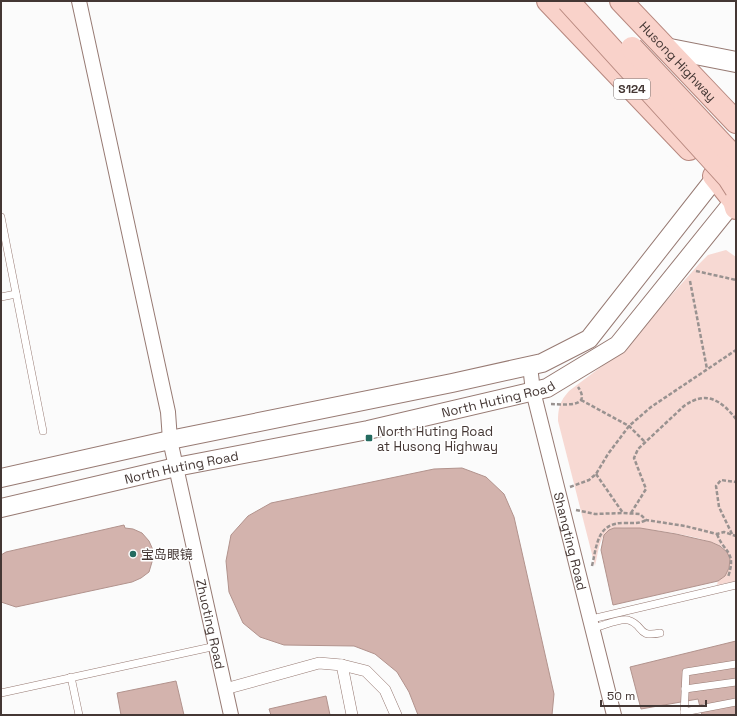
<svg xmlns="http://www.w3.org/2000/svg" width="737" height="716" font-family="'Space Grotesk','Noto Sans SC',sans-serif">
	<rect width="100%" height="100%" fill="#fbfbfb"/>
	<!-- green -->
	<path fill="#f7d9d3" d="M 726,250 L 736,257 L 736,581 L 717,585 L 718,581 C 724,577 729,572 729,564 C 730,556 727,551 721,546 C 707,537 623,522 610,530 C 599,535 598,555 595,566 L 558,421 C 558,408 560,401 569,391 L 622,351 L 699,264 L 708,255 Z"/>
	<!-- building -->
	<g fill="#d3b3ad" stroke="#b2938d">
		<polygon points="462,468 486,477 504,494 514,517 554,694 552,715 418,715 409,692 397,672 375,654 354,646 284,645 260,637 243,623 229,592 226,561 231,535 248,516 271,503 434,469"/>
		<polygon points="124,525 125,528 133,529 142,533 149,541 153,550 152,562 149,572 141,578 132,582 16,607 1,602 1,555 6,552"/>
		<polygon points="614,528 640,528 676,534 711,542 720,546 727,552 730,559 729,568 725,576 718,581 613,605 601,550 604,535 609,530"/>
		<polygon points="736,641 736,715 702,715 698,699 641,709 630,667"/>
		<polygon points="176,681 184,715 121,715 117,693"/>
		<polygon points="326,696 330,715 271,715 269,709"/>
	</g>
	<g fill="none" stroke-linecap="round" stroke-linejoin="round">
		<!-- service casing -->
		<g stroke="#977a73" stroke-width="8">
			<g id="service">
				<polyline points="1,217 43,431"/>
				<polyline points="1,297 16,294"/>
				<path d="M 660,633 C 636,638 645,625 628,620 C 620,618 605,625 597,627 L 591,624 L 596,618 L 736,585"/>
				<polyline points="71,677 79,715"/>
				<polyline points="685,689 736,682"/>
				<polyline points="1,693 216,646"/>
				<polyline points="684,712 736,702"/>
				<polyline points="684,715 686,672 736,664"/>
			</g>
		</g>
		<!-- pedestrian casing -->
		<g stroke="#977a73" stroke-width="12">
			<g id="pedestrian">
				<polyline points="342,665 352,715"/>
				<polyline points="225,689 319,663 342,665 366,671 385,690 396,715"/>
			</g>
		</g>
		<!-- minor casing -->
		<g stroke="#977a73" stroke-width="16">
			<g id="minor">
				<path id="s1" d="M 79,1 L 168,412 L 170,440 L 231,715"/>
				<path id="s2" d="M 530,366 L 533,391 L 614,715"/>
			</g>
		</g>
		<!-- tertiary casing -->
		<g stroke="#977a73" stroke-width="20">
			<g id="tertiary">
				<polyline points="1,478 170,440 452,383 542,363 589,339 716,177"/>
				<path id="s3" d="M 1,508 L 176,467 L 368,430 L 547,388 L 618,345 L 734,201"/>
			</g>
		</g>
		<!-- secondary casing -->
		<g stroke="#977a73" stroke-width="22">
			<polyline id="secondary" points="665,48 736,62"/>
		</g>
		<!-- primary casing -->
		<g stroke="#b7887f" stroke-width="24">
			<g id="primary">
				<polyline points="548,1 689,149"/>
				<path id="s4" d="M 621,1 L 736,122"/>
				<polyline points="714,176 734,201 736,208"/>
			</g>
		</g>
		<!-- path -->
		<g stroke="#999290" stroke-width="2.5" stroke-dasharray="4 2" stroke-linecap="butt">
			<polyline points="696,271 736,280"/>
			<polyline points="690,281 707,369"/>
			<polyline points="581,400 629,426 645,442"/>
			<path d="M 551,404 C 561,404 593,409 578,387"/>
			<polyline points="596,474 623,513"/>
			<polyline points="570,487 589,480 596,474 608,454 629,426 651,407 736,350"/>
			<polyline points="576,510 595,514 623,513 640,514 646,520 685,526 717,534 724,532 736,536"/>
			<path d="M 631,513 L 646,489 L 634,458 L 638,449 L 684,406 C 706,390 721,400 736,419"/>
			<path d="M 717,534 C 724,553 737,551 728,577"/>
			<polyline points="732,534 719,507 716,486 721,480 736,482"/>
			<path d="M 592,566 C 597,545 597,522 625,523 C 634,523 638,524 646,520"/>
		</g>
		<!-- service -->
		<use href="#service" stroke="#fff" stroke-width="7"/>
		<!-- pedestrian -->
		<use href="#pedestrian" stroke="#fff" stroke-width="11"/>
		<!-- minor -->
		<use href="#minor" stroke="#fff" stroke-width="14"/>
		<!-- tertiary -->
		<use href="#tertiary" stroke="#fff" stroke-width="18"/>
		<!-- secondary -->
		<use href="#secondary" stroke="#fff" stroke-width="20"/>
		<!-- primary -->
		<use href="#primary" stroke="#f9d2ca" stroke-width="22"/>
		<!-- primary-bridge casing -->
		<g stroke="#b7887f" stroke-width="24" stroke-linecap="butt">
			<g id="primary-bridge">
				<polyline points="568,1 729,178 736,189"/>
				<polyline points="632,48 736,159"/>
			</g>
		</g>
		<!-- primary-bridge -->
		<use href="#primary-bridge" stroke="#f9d2ca" stroke-width="22"/>
	</g>
	<!-- markers -->
	<g fill="#246b60" stroke="#fff" stroke-width="1.5">
		<rect x="365" y="434" width="8" height="8" rx="2"/>
		<circle cx="133" cy="554" r="4"/>
	</g>
	<g text-anchor="middle" stroke-width="3" stroke-linejoin="round" paint-order="stroke">
		<!-- shield labels -->
		<rect fill="#fff" stroke="#7c7371" stroke-width="1" x="614" y="79" width="36" height="20" rx="3"/>
		<g font-size="12" font-weight="bold" fill="#443734">
			<text x="632" y="93">S124</text>
		</g>
		<!-- street labels -->
		<g font-size="13" fill="#443734" stroke="#fff">
			<text dy="5" stroke="none"><textPath href="#s4" startOffset="83">Husong Highway</textPath></text>
			<text dy="5" stroke="none"><textPath href="#s3" startOffset="509">North Huting Road</textPath></text>
			<text dy="5" stroke="none"><textPath href="#s3" startOffset="185">North Huting Road</textPath></text>
			<text dy="5" stroke="none"><textPath href="#s2" startOffset="180">Shangting Road</textPath></text>
			<text dy="5" stroke="none"><textPath href="#s1" startOffset="637">Zhuoting Road</textPath></text>
		</g>
		<!-- poi labels -->
		<g font-size="13" fill="#443734" stroke="#fff" text-anchor="start">
			<text x="377" y="436">North Huting Road<tspan x="377" dy="15">at Husong Highway</tspan></text>
			<text x="141" y="559">宝岛眼镜</text>
		</g>
	</g>
	<!-- border -->
	<rect width="737" height="716" fill="none" stroke="#443734" stroke-width="4"/>
	<!-- scale -->
	<path d="M601 700v6h105v-6" fill="none" stroke="#443734" stroke-width="2"/>
	<text x="607" y="700" font-size="12" fill="#443734" stroke="#ffffff" stroke-width="3" paint-order="stroke">50 m</text>
</svg>
